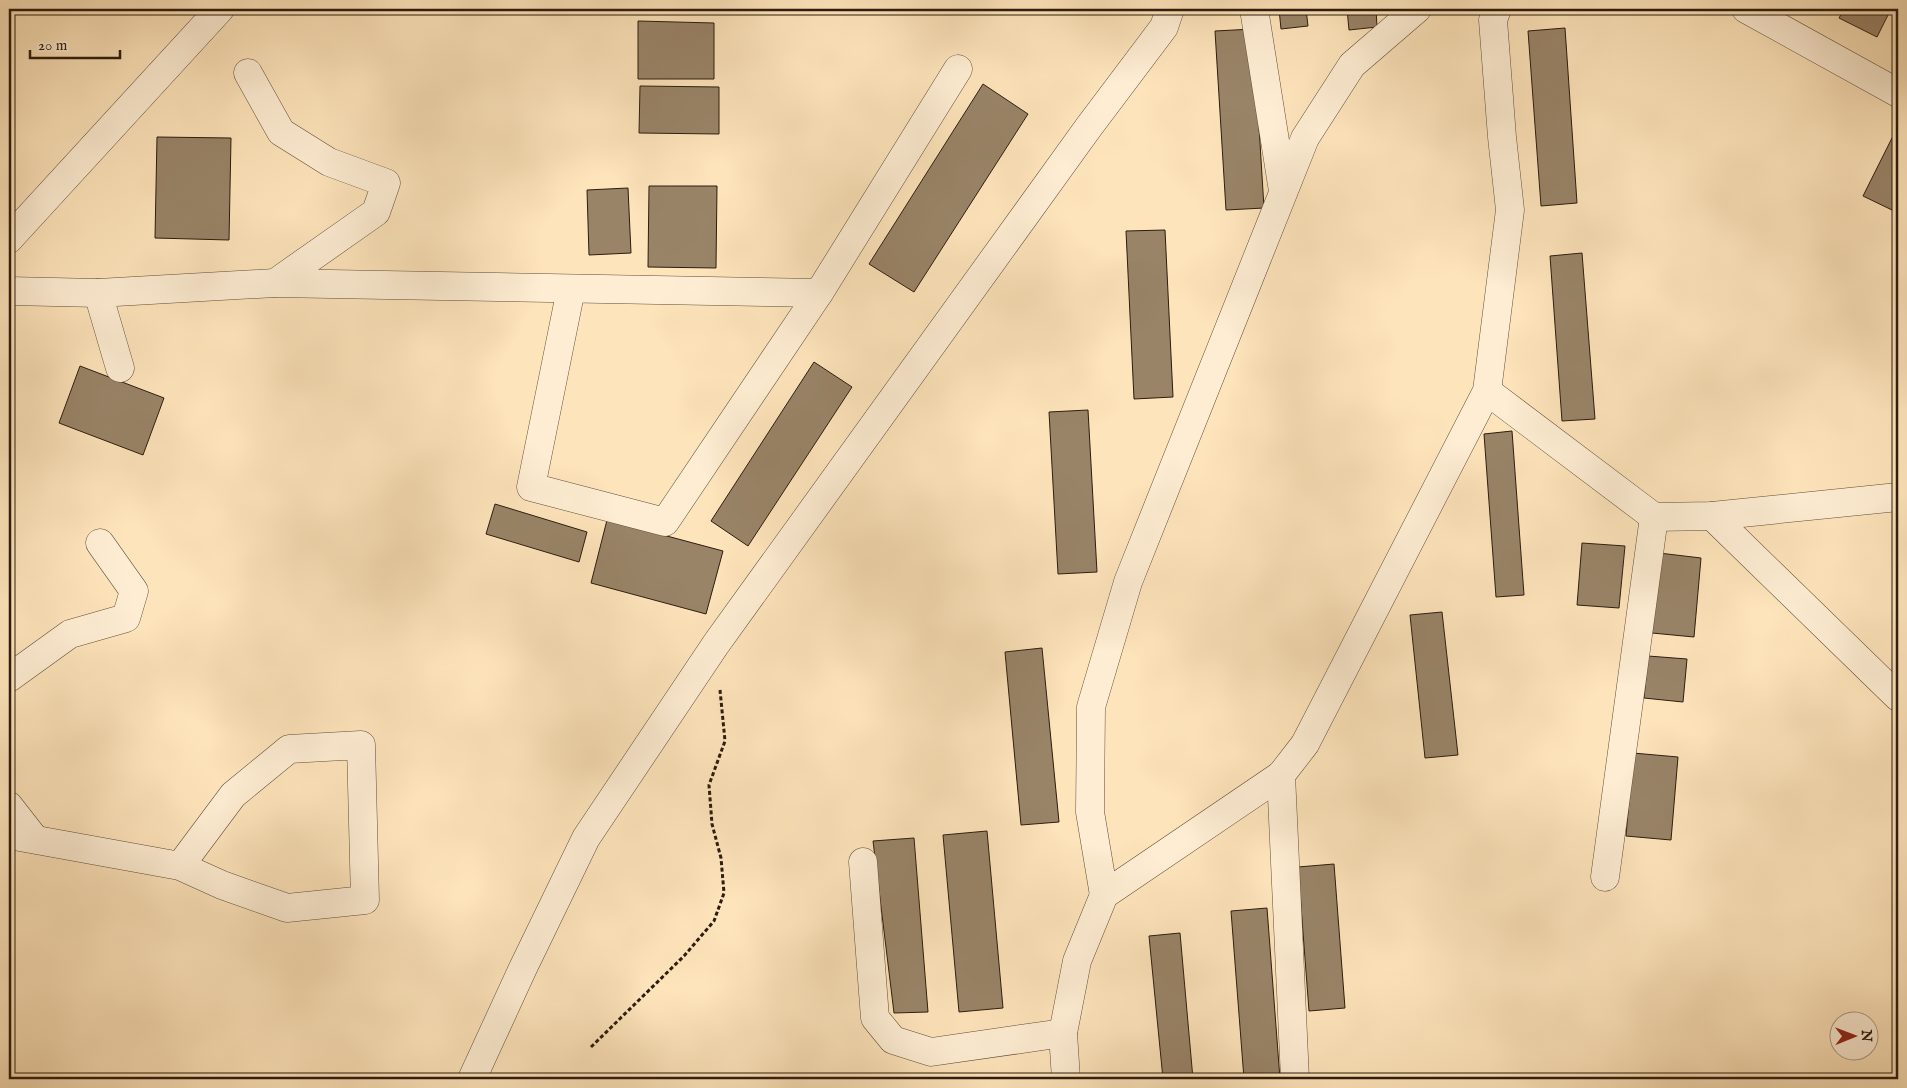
<svg xmlns="http://www.w3.org/2000/svg" width="1907" height="1088" font-family="'IM FELL English',serif">
	<rect width="100%" height="100%" fill="#fee4bb"/>
	<filter id="stains"><feTurbulence type="fractalNoise" baseFrequency=".004" numOctaves="4"/><feColorMatrix values="0 0 0 0 .2 0 0 0 0 .09 0 0 0 0 .02 0 0 0 .5 -.17"/></filter>
	<radialGradient id="worn" r=".72"><stop offset=".6" stop-color="#630" stop-opacity="0"/><stop offset="1" stop-color="#630" stop-opacity=".3"/></radialGradient>
	<!-- building -->
	<g fill="#998468" stroke="#2c1c0e">
		<polygon points="1279,9 1306,9 1308,26 1281,29"/>
		<polygon points="1347,9 1376,9 1377,27 1349,30"/>
		<polygon points="1844,9 1891,9 1877,37 1839,18"/>
		<polygon points="638,21 714,23 714,79 638,79"/>
		<polygon points="1565,28 1577,203 1541,206 1528,31"/>
		<polygon points="1253,29 1264,208 1226,210 1215,31"/>
		<polygon points="983,84 1028,114 914,292 869,264"/>
		<polygon points="640,86 719,87 719,134 639,133"/>
		<polygon points="1898,126 1898,197 1892,210 1863,196"/>
		<polygon points="157,137 231,138 229,240 155,238"/>
		<polygon points="649,186 717,186 716,268 648,267"/>
		<polygon points="628,188 631,253 589,255 587,190"/>
		<polygon points="1165,230 1173,397 1134,399 1126,231"/>
		<polygon points="1582,253 1595,419 1562,421 1550,256"/>
		<polygon points="814,362 852,387 748,546 711,521"/>
		<polygon points="80,366 164,398 143,455 59,423"/>
		<polygon points="1088,410 1097,572 1058,574 1049,412"/>
		<polygon points="1512,431 1524,595 1496,597 1484,434"/>
		<polygon points="495,504 587,532 579,562 486,534"/>
		<polygon points="607,520 723,551 706,614 591,583"/>
		<polygon points="1582,543 1625,546 1619,608 1577,605"/>
		<polygon points="1659,553 1701,558 1694,637 1652,633"/>
		<polygon points="1442,612 1458,755 1425,758 1410,615"/>
		<polygon points="1042,648 1059,822 1021,825 1005,652"/>
		<polygon points="1648,656 1687,659 1683,702 1644,698"/>
		<polygon points="1633,753 1678,757 1671,840 1626,836"/>
		<polygon points="987,831 1003,1008 959,1012 943,835"/>
		<polygon points="914,838 928,1012 894,1013 873,841"/>
		<polygon points="1334,864 1345,1008 1309,1011 1298,867"/>
		<polygon points="1267,908 1280,1079 1244,1079 1231,911"/>
		<polygon points="1180,933 1193,1079 1163,1079 1149,936"/>
		<polygon points="1007,1076 1008,1079 970,1079"/>
	</g>
	<g fill="none" stroke-linecap="round" stroke-linejoin="round">
		<!-- minor casing -->
		<g stroke="#604e39" stroke-width="29">
			<g id="minor">
				<polyline points="1254,9 1283,191"/>
				<polyline points="1746,9 1898,93"/>
				<polyline points="248,73 281,132 329,162 386,183 376,212 275,283"/>
				<polyline points="9,239 220,9"/>
				<polyline points="571,289 531,487 665,522 819,293"/>
				<polyline points="9,291 98,293 275,283 819,293 958,69"/>
				<polyline points="98,293 120,368"/>
				<polyline points="1487,391 1654,517 1712,516 1898,497"/>
				<polyline points="1712,516 1898,697"/>
				<polyline points="9,678 70,634 126,618 134,591 100,543"/>
				<polyline points="9,806 34,838"/>
				<polyline points="9,835 180,866 222,885 287,908 365,900 361,745 289,749 233,795 180,866"/>
				<polyline points="863,862 875,1018 893,1040 931,1052 1063,1033"/>
				<polyline points="1605,877 1654,517"/>
				<polyline points="1104,895 1090,812 1091,707 1128,582 1305,138 1352,65 1417,9"/>
				<polyline points="472,1079 523,968 586,838 716,644 1088,128 1164,27 1170,9"/>
				<polyline points="1066,1079 1063,1033 1077,961 1104,895 1281,775"/>
				<polyline points="1295,1079 1281,775 1305,744 1487,391 1510,210 1502,137 1493,20 1497,9"/>
			</g>
		</g>
		<!-- path -->
		<polyline stroke="#2c1c0e" stroke-width="3" stroke-dasharray="4 2.5" stroke-linecap="butt" points="591,1047 684,956 714,921 724,893 721,858 712,824 709,785 725,741 720,690"/>
		<!-- minor -->
		<use href="#minor" stroke="#feedd3" stroke-width="28"/>
	</g>
	<!-- margin -->
	<rect width="1907" height="1088" fill="none" stroke="#fee4bb" stroke-width="30"/>
	<rect x="10" y="10" width="1887" height="1068" fill="none" stroke="#2c1c0e" stroke-width="2.5"/>
	<rect x="15" y="15" width="1877" height="1058" fill="none" stroke="#2c1c0e"/>
	<!-- north arrow -->
	<g transform="translate(1854 1036) rotate(89)"><circle r="24" fill="#feedd3" stroke="#aa9984"/>
	<path d="M0-4L9 19L0 12L-9 19Z" fill="#8f2418"/>
	<text y="-8" font-size="14" font-weight="bold" text-anchor="middle" fill="#2c1c0e">N</text>
	</g>
	<!-- scale -->
	<path d="M30 50v8h90v-8" fill="none" stroke="#2c1c0e" stroke-width="2.5"/>
	<text x="38" y="50" font-size="15" fill="#2c1c0e" stroke="#feedd3" stroke-width="4" paint-order="stroke">20 m</text>
	<rect width="100%" height="100%" filter="url(#stains)"/>
	<rect width="100%" height="100%" fill="url(#worn)"/>
</svg>
